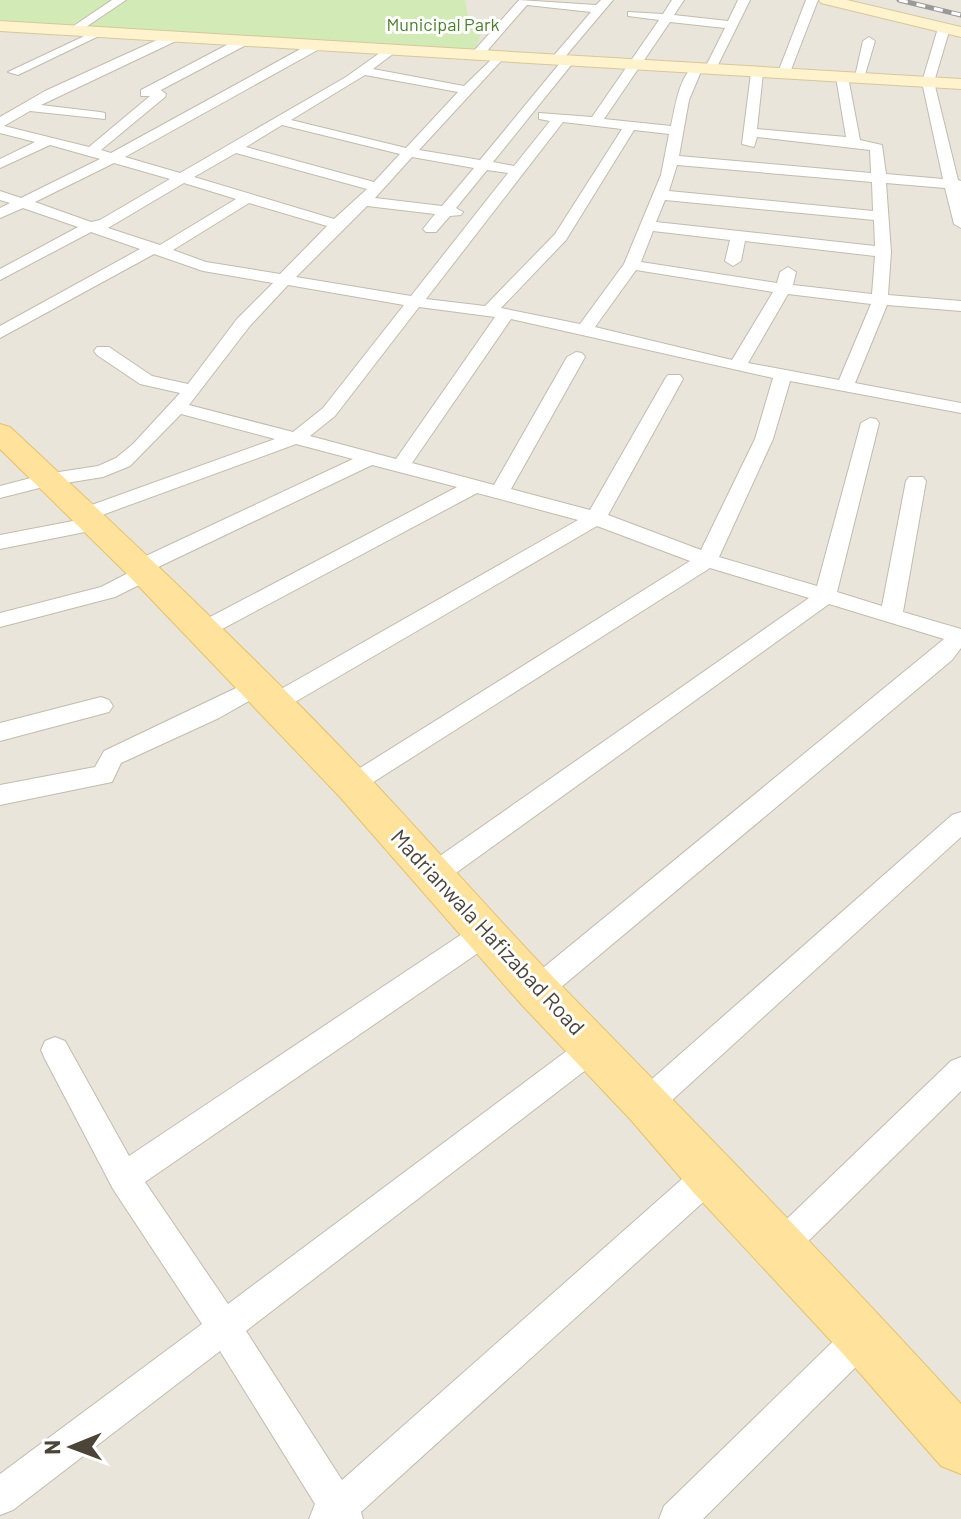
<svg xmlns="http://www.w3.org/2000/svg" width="961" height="1519" font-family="Barlow,sans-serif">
	<rect width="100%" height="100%" fill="#f6f3ec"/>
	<!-- residential -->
	<rect fill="#eae5da" x="0" y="0" width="961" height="1519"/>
	<!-- green -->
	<g fill="#d2eab5">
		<polygon points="0,0 112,0 69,27 0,20"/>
		<polygon points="124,0 465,0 470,28 482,30 475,51 81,29"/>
	</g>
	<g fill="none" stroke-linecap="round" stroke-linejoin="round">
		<!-- street casing -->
		<g stroke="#c2bbae" stroke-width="2">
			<g id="street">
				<polygon points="112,0 126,0 77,33 69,33 69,29"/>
				<path d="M 519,0 L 596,5 L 601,0 L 613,0 L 564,58 L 572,58 L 572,64 L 493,162 L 514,166 L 550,121 L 539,119 L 539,113 L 592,117 L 659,20 L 628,16 L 628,12 L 663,14 L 672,0 L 684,0 L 674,15 L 728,21 L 738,0 L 750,0 L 714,73 L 704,70 L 725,28 L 670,22 L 604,119 L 671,126 C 675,109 679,74 696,65 L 702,69 L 689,100 L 679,156 L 871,173 L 870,150 L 757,137 L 754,147 L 742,144 L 751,73 L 757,69 L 763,73 L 757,129 L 846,137 L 836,77 L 842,73 L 848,77 L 860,140 L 882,145 L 886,174 L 943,179 L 922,82 L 938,28 L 944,25 L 950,28 L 934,82 L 958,180 L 961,181 L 961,228 L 954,224 L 945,188 L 886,183 L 891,252 L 888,295 L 961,301 L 961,311 L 887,305 L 855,383 L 961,403 L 961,413 L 790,381 L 773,439 L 719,557 L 817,586 L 861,423 L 870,418 L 876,419 L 879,423 L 837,592 L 882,606 L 906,481 L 909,477 L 923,477 L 926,481 L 903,612 L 961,629 L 961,648 L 952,660 L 547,999 L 537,1002 L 527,999 L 523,990 L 527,981 L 944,639 L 829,604 L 442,883 L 433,886 L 424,883 L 420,875 L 424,867 L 809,598 L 710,568 L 353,795 L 344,792 L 341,785 L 344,778 L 690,561 L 597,526 L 283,709 L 275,711 L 267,709 L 263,703 L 267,697 L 578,520 L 477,493 L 209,636 L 193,636 L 190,631 L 193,626 L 457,487 L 372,465 L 154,569 L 156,573 L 153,578 L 115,597 L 0,627 L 0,613 L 101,587 L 132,571 L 130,567 L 133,562 L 353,459 L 296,444 L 94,518 L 103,524 L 100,529 L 0,549 L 0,535 L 78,520 L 72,515 L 75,511 L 275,439 L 181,414 L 130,466 L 103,477 L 47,486 L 0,498 L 0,486 L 46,474 L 98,466 L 116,458 L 133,444 L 180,393 L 140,384 L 97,355 L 94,351 L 97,347 L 109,347 L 152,376 L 188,384 L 237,319 L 273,283 L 203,271 L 154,254 L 0,338 L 0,326 L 140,249 L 91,232 L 0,280 L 0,269 L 78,227 L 23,208 L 0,218 L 0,208 L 10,203 L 0,200 L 0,191 L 21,198 L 100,159 L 50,145 L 0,168 L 0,159 L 35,142 L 0,133 L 0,117 L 45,91 L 170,34 L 178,34 L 178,40 L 41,105 L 100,112 L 105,113 L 105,119 L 30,111 L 4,126 L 89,147 L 150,96 L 141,96 L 141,90 L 240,38 L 248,38 L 248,44 L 161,90 L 166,94 L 165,97 L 101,150 L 111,153 L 315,41 L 323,41 L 323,47 L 125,157 L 180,173 L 346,77 L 388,47 L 398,50 L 373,69 L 464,86 L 497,54 L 503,58 L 501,61 L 419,150 L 480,160 L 560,63 L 550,60 L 591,12 L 527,5 L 480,59 L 472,59 L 472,53 ZM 365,75 L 458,92 L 406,148 L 291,120 ZM 563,122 L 622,129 L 555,234 L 485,306 L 426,299 ZM 282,125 L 400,154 L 374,182 L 246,147 ZM 634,130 L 669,134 L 661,175 L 624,264 L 580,324 L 501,308 L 566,240 ZM 236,153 L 367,189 L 334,219 L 194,177 ZM 412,157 L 474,168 L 442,206 L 375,198 ZM 114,163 L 170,179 L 100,220 L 91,222 L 35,202 ZM 677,165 L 872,182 L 873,211 L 669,191 ZM 487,170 L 508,173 L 411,296 L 296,277 L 367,206 L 435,214 L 423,229 L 426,232 L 436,232 L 450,216 L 461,215 L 463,212 L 456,208 ZM 184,183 L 236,199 L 160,245 L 108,228 ZM 665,200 L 874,220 L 875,246 L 656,222 ZM 249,203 L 327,226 L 280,274 L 206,262 L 173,250 ZM 653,231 L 730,240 L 725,261 L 733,266 L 741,261 L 745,241 L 875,256 L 872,294 L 793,285 L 796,272 L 788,267 L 780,272 L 777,283 L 641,262 ZM 636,270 L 773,292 L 732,360 L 595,327 ZM 288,285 L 404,305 L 323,408 L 293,432 L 189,405 L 249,327 ZM 788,294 L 871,304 L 839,380 L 748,363 ZM 419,307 L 495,317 L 396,459 L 310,436 L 335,416 ZM 511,319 L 773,378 L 755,439 L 701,550 L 608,515 L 683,379 L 680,375 L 668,375 L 665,379 L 590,510 L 511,489 L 585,357 L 582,353 L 576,352 L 567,357 L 494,485 L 412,463 Z"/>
				<polygon points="806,0 818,0 789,75 779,78 777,75"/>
				<polygon points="95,31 105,33 18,75 8,72"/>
				<polygon points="869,37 875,41 864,78 854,81 863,41"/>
				<polygon points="257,678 265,680 268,686 265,692 219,718 121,763 112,782 0,805 0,785 95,767 104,751"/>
				<polygon points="101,697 109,700 113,706 109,712 0,741 0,723"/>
				<polygon points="961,812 961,837 658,1113 647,1117 636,1113 632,1103 636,1093 952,815"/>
				<polygon points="487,920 497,924 500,932 497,940 145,1182 228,1304 584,1038 594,1034 604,1038 608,1047 604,1056 246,1331 342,1480 699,1164 710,1160 721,1164 726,1175 721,1186 361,1512 363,1519 309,1519 315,1504 220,1351 13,1510 0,1515 0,1474 202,1324 113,1189 45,1059 41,1050 45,1041 55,1037 65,1041 129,1156 477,924"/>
				<polygon points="961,1057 961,1091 789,1260 778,1265 767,1260 762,1249 767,1238 951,1061"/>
				<polygon points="863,1319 875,1324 880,1336 875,1348 703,1519 659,1519 664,1506 851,1324"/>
			</g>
		</g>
		<!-- secondary casing -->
		<g stroke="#d6c79b" stroke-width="2">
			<g id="secondary">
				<polygon points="819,0 847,0 961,27 961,37 821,3"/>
				<polygon points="0,21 961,79 961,89 0,31"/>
			</g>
		</g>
		<!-- primary casing -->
		<g stroke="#e6c16a" stroke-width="2">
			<path id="primary" d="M 0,424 L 10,427 C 132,541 254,655 368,776 C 431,843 491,912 554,978 C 691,1118 829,1259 961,1404 L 961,1474 L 941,1466 L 844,1355 L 693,1192 L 630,1119 L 521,1004 L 339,796 L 128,575 L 0,449 Z"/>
		</g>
		<!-- street -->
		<use href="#street" fill="#fff" fill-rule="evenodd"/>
		<!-- secondary -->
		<use href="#secondary" fill="#fff3cd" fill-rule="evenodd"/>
		<!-- primary -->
		<use href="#primary" fill="#ffe39c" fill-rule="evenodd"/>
		<!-- rail casing -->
		<g stroke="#9a9a9a" stroke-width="5">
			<polyline id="rail" points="899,0 961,15"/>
		</g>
		<!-- rail -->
		<use href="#rail" stroke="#fff" stroke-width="3" stroke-dasharray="9" stroke-linecap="butt"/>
	</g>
	<g text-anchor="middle" stroke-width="6" stroke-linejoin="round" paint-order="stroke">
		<!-- far-park labels -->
		<g font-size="18" fill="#4a7f2a" stroke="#fff">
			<text x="443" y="31">Municipal Park</text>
		</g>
		<!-- street labels -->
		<g font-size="22" fill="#4b4439" stroke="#fff">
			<text transform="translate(488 932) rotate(47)" y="8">Madrianwala Hafizabad Road</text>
		</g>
	</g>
	<!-- north arrow -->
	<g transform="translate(72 1447) rotate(269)" stroke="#ffffff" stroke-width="6" paint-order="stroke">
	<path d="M0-6L14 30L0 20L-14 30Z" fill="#4b4439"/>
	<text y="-12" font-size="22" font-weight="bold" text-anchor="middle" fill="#4b4439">N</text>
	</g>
</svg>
